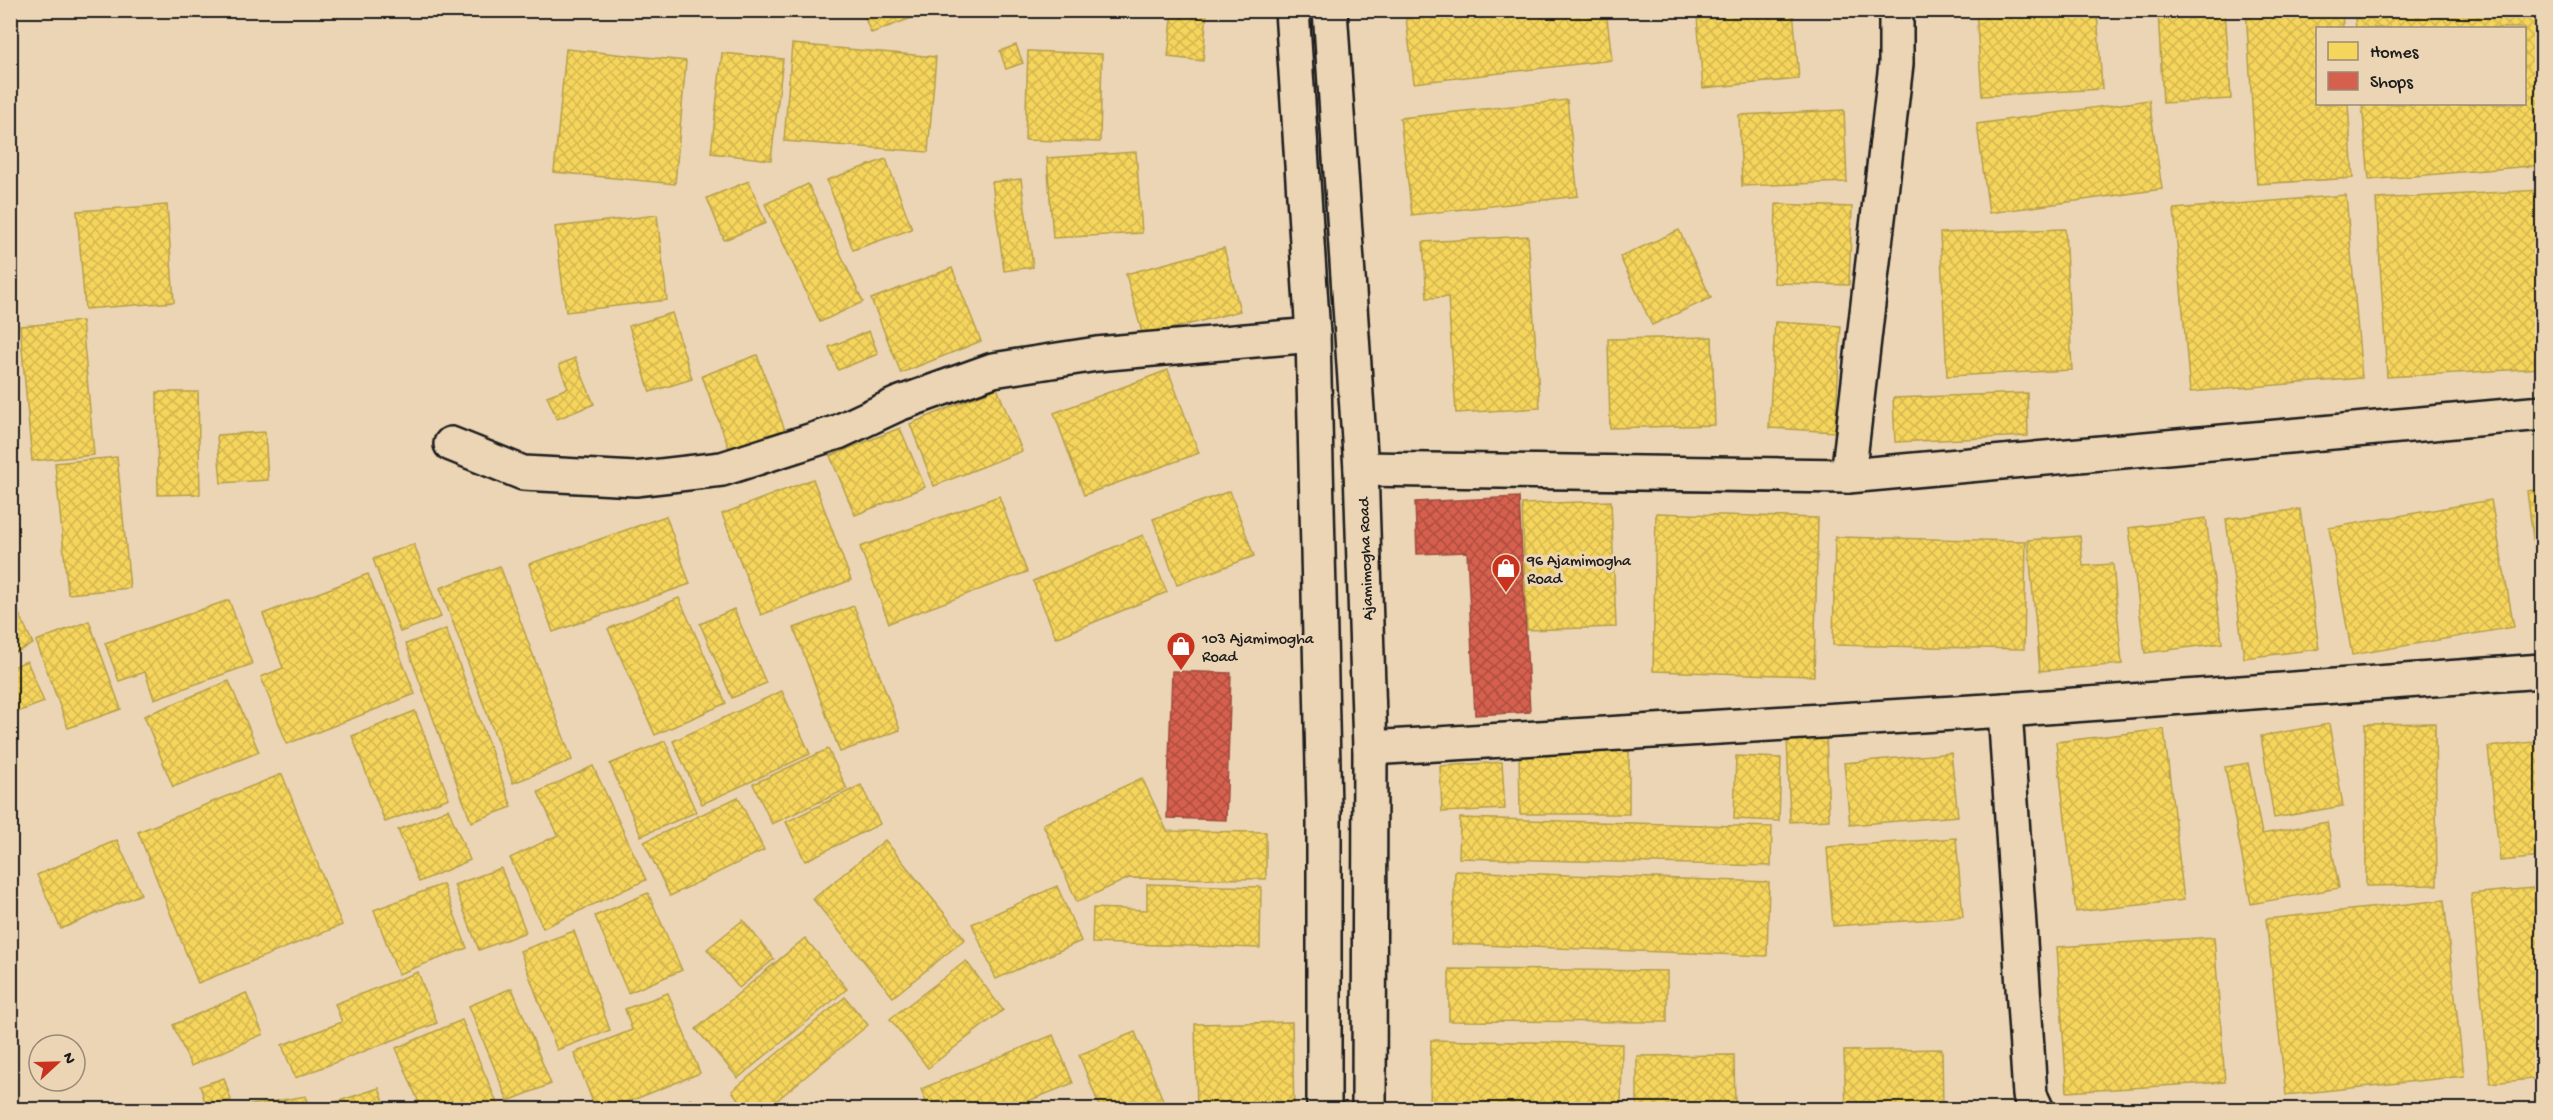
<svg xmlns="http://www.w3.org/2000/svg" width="2553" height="1120" font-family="'Gochi Hand',sans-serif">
	<defs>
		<pattern id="homes-cross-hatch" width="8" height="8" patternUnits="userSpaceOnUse" patternTransform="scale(1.5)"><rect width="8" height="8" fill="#f6d55c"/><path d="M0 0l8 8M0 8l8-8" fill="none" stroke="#d2b64f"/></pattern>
		<pattern id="shops-cross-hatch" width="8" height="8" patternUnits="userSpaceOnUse" patternTransform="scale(1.5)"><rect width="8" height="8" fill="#d6604d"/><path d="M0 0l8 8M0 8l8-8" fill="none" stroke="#ad4e3f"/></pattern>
	</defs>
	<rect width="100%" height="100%" fill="#ecd5b5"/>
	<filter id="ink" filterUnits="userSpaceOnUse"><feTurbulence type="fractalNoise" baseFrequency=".0167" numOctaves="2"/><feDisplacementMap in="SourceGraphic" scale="12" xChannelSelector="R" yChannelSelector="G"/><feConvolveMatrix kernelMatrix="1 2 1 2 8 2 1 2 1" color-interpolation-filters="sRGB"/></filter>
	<g filter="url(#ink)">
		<!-- homes -->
		<g fill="url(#homes-cross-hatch)" stroke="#b59e49" stroke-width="1.5">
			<polygon points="862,10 915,10 917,16 871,33"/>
			<polygon points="1173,10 1207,10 1203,61 1168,57"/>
			<polygon points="1405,10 1606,10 1612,60 1414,83"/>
			<polygon points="1766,10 1793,10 1799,79 1703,88 1697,16"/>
			<polygon points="1976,10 2097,10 2102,89 1982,96"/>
			<polygon points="2158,10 2225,10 2231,99 2163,103"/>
			<polygon points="2246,10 2342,10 2343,28 2318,28 2318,104 2348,104 2353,178 2257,184"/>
			<polygon points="2354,10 2542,10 2542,165 2369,180 2362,104 2524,104 2524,28 2356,28"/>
			<polygon points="792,44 936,57 928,152 784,141"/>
			<polygon points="1016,45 1023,63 1006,69 1000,51"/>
			<polygon points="566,49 686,61 675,184 554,172"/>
			<polygon points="1028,51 1102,54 1100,142 1025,140"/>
			<polygon points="722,53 783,59 771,160 711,153"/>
			<polygon points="1567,100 1578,196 1412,215 1400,118"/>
			<polygon points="2149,100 2162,189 1989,213 1977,124"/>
			<polygon points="1844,110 1847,182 1742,186 1739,115"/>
			<polygon points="1136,152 1142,233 1053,238 1047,158"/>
			<polygon points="886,159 912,229 853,250 827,180"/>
			<polygon points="1021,179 1033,267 1004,271 992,182"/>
			<polygon points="749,181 766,223 724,240 707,198"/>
			<polygon points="808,184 863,302 820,322 765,204"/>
			<polygon points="2542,190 2542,368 2387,377 2376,199"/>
			<polygon points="2346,195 2362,378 2190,392 2174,209"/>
			<polygon points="1776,204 1852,207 1849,285 1774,283"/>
			<polygon points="167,205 174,302 85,309 77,211"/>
			<polygon points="657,215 667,300 566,312 555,227"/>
			<polygon points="2065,229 2072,370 1947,376 1940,233"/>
			<polygon points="1679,230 1711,298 1652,325 1620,257"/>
			<polygon points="1528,236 1540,408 1456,413 1448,297 1427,298 1423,242"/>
			<polygon points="1224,248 1240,311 1143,336 1126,274"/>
			<polygon points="952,268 981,341 901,373 871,299"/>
			<polygon points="672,313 692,379 650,392 629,326"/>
			<polygon points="82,321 94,455 32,461 20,326"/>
			<polygon points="1775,322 1841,326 1835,432 1769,428"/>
			<polygon points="869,331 878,354 838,370 829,347"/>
			<polygon points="1712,337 1715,425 1610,428 1608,339"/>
			<polygon points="757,355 785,430 730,451 702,376"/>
			<polygon points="575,358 594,404 557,419 547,396 568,388 559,365"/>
			<polygon points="1168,370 1199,453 1084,495 1054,413"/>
			<polygon points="997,388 1022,451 934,486 910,424"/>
			<polygon points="157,392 198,392 200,494 158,495"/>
			<polygon points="2027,393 2028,436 1895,442 1893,398"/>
			<polygon points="900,428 925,487 855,515 830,456"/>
			<polygon points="265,432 268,480 221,483 217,435"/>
			<polygon points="117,457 130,588 68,594 55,463"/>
			<polygon points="813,479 851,580 761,615 722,514"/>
			<polygon points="2542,489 2542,609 2527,491"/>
			<polygon points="1230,491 1254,556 1177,585 1153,519"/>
			<polygon points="999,496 1027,572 889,623 860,547"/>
			<polygon points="2491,500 2514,627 2352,655 2329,528"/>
			<polygon points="1611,501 1616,627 1527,630 1522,504"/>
			<polygon points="2300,509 2319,649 2244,658 2226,519"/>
			<polygon points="1656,513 1818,518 1814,676 1653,671"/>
			<polygon points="666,516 690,584 553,632 529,564"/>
			<polygon points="2206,518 2222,643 2145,653 2129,528"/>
			<polygon points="1143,535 1167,592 1056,638 1033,581"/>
			<polygon points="2080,536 2083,566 2113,564 2122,664 2040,671 2028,540"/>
			<polygon points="1835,537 2026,541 2024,649 1833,645"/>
			<polygon points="414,544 441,617 400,632 373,559"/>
			<polygon points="500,566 572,760 513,783 440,588"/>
			<polygon points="368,574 415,694 287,744 261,677 283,668 263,614"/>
			<polygon points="679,598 726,703 655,735 608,629"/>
			<polygon points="229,600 252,664 154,699 145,672 119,681 105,643"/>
			<polygon points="14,603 33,644 10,655 10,604"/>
			<polygon points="854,606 900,730 840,752 794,628"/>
			<polygon points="734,609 766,683 732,698 700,624"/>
			<polygon points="89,621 121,709 68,728 36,641"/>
			<polygon points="446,629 512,807 471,822 406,644"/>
			<polygon points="27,661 44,702 10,715 10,668"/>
			<polygon points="229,681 259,752 173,787 144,716"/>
			<polygon points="782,691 810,754 702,804 673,741"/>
			<polygon points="415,711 449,798 385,822 352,736"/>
			<polygon points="2435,723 2437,885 2366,886 2365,724"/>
			<polygon points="2329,724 2343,806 2274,818 2261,736"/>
			<polygon points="2164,729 2184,900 2076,912 2056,742"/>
			<polygon points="1826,733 1829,820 1790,822 1787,735"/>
			<polygon points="665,741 696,812 641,836 610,764"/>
			<polygon points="2542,741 2542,857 2500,861 2488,747"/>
			<polygon points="828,749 847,789 772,824 753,784"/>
			<polygon points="1519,751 1629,751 1629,814 1520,814"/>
			<polygon points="1951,753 1958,816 1850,825 1844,763"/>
			<polygon points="1736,756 1781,758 1779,821 1734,819"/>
			<polygon points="1502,762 1505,809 1442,812 1440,766"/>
			<polygon points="2248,763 2262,834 2327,822 2339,888 2251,904 2225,767"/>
			<polygon points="593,766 646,880 543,928 510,858 558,835 538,792"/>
			<polygon points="282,774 342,925 198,983 138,832"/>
			<polygon points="1142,778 1167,831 1266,832 1266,879 1129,878 1077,902 1043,824"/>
			<polygon points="861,785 880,824 805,861 786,822"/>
			<polygon points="738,797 764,850 670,896 644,842"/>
			<polygon points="448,809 470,860 419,882 398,830"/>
			<polygon points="1460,818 1772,827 1771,866 1459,858"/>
			<polygon points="1956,838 1963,917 1833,926 1827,847"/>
			<polygon points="117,840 141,894 61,929 37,875"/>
			<polygon points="885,840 965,939 893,997 813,899"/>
			<polygon points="501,868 526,932 479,950 454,885"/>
			<polygon points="1455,871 1769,882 1767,956 1452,944"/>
			<polygon points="443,884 467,948 398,974 374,910"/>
			<polygon points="1147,884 1261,887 1260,948 1092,943 1093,908 1147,910"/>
			<polygon points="1057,886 1081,941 996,979 972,924"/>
			<polygon points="2542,887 2542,1078 2490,1083 2471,894"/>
			<polygon points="648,893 682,970 628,993 595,916"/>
			<polygon points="2444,900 2464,1076 2286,1095 2266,919"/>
			<polygon points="743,920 774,959 739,988 707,949"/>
			<polygon points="574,931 610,1030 557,1050 520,951"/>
			<polygon points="2214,937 2225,1082 2067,1092 2057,947"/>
			<polygon points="805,938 847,989 738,1078 696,1029"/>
			<polygon points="966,961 1003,1010 928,1068 890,1019"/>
			<polygon points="1449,969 1667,971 1667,1022 1449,1021"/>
			<polygon points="418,972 437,1023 295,1078 282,1045 342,1022 335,1004"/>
			<polygon points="512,988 551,1084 508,1101 469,1006"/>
			<polygon points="246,993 263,1034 191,1066 173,1025"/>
			<polygon points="668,993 700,1073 608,1110 596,1110 574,1053 632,1030 625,1009"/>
			<polygon points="845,997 868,1025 765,1110 747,1110 732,1091"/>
			<polygon points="462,1020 500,1110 422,1110 396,1048"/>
			<polygon points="1292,1022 1294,1110 1197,1110 1195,1024"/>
			<polygon points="1135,1032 1167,1110 1101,1110 1079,1055"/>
			<polygon points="1053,1035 1073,1083 1006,1110 929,1110 921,1089"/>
			<polygon points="1431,1040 1622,1044 1621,1110 1430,1110"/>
			<polygon points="1942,1049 1943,1110 1846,1110 1844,1051"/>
			<polygon points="1734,1055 1735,1110 1637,1110 1637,1056"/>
			<polygon points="224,1078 231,1100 207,1108 200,1086"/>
			<polygon points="379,1088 387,1110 339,1110 336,1102"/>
			<polygon points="306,1096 308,1110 234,1110 234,1108"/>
			<polygon points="691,1099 695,1110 664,1110"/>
		</g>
		<!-- shops -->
		<g fill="url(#shops-cross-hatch)" stroke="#9e4c3e" stroke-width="1.5">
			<polygon points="1519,497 1530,712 1475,715 1467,552 1417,554 1415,502"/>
			<polygon points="1172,671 1231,673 1226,820 1167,818"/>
		</g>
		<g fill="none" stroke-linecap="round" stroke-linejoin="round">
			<!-- street casing -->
			<g stroke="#1c1c1c" stroke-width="38">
				<g id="street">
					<polyline points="451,444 523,473 635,479 722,469 838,432 898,404 993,370 1097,354 1313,335"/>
					<polyline points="1361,469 1848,476 2542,413"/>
					<polyline points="1848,476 1896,64 1896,17 1894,10"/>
					<polyline points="2005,710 2030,1095 2037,1110"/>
					<polyline points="1370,748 2005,710 2542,671"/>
				</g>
			</g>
			<!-- secondary casing -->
			<g stroke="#1c1c1c" stroke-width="38">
				<g id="secondary">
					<polyline points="1292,10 1313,335 1324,809 1324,1110"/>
					<polyline points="1330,10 1361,469 1370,748 1369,1110"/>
				</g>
			</g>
			<!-- street -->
			<use href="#street" stroke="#ecd5b5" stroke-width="33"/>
			<!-- secondary -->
			<use href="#secondary" stroke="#ecd5b5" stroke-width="33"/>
		</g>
	</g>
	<!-- icons -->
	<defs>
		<g id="shop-pin" transform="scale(1.5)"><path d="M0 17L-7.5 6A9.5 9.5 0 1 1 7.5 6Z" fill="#c8321e" stroke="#ecd5b5"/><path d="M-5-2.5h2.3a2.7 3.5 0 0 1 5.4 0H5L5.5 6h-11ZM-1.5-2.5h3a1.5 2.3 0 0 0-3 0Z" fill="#fff"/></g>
	</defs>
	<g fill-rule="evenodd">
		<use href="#shop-pin" x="1506" y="568"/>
		<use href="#shop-pin" x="1181" y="646"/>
	</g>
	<g text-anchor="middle" stroke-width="6" stroke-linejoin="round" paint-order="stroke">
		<!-- street labels -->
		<g font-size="16" fill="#1c1c1c" stroke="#ecd5b5">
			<text transform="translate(1364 559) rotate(-92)" y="6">Ajamimogha Road</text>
		</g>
		<!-- poi labels -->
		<g font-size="16" fill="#1c1c1c" stroke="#ecd5b5" text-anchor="start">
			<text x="1527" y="565">96 Ajamimogha<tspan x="1527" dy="18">Road</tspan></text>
			<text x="1202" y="643">103 Ajamimogha<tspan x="1202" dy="18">Road</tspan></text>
		</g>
	</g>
	<!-- margin -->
	<rect width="2553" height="1120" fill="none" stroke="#ecd5b5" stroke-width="36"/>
	<rect x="18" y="18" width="2517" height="1084" fill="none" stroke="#1c1c1c" stroke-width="2" filter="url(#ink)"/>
	<!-- legend -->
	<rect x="2316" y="27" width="210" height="78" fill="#ecd5b5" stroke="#998b78" stroke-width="1.5"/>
	<rect x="2328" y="42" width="30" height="18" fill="#f6d55c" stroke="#998b78" stroke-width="1.5"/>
	<text x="2370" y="57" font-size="18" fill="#1c1c1c">Homes</text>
	<rect x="2328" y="72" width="30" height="18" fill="#d6604d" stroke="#998b78" stroke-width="1.5"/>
	<text x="2370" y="87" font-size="18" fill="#1c1c1c">Shops</text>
	<!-- north arrow -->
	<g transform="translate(57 1063) rotate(68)"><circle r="28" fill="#ecd5b5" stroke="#998b78" stroke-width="1.5"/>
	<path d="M0-4.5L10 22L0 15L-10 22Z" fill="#c8321e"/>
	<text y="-9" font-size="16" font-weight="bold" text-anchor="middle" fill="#1c1c1c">N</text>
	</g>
</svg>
